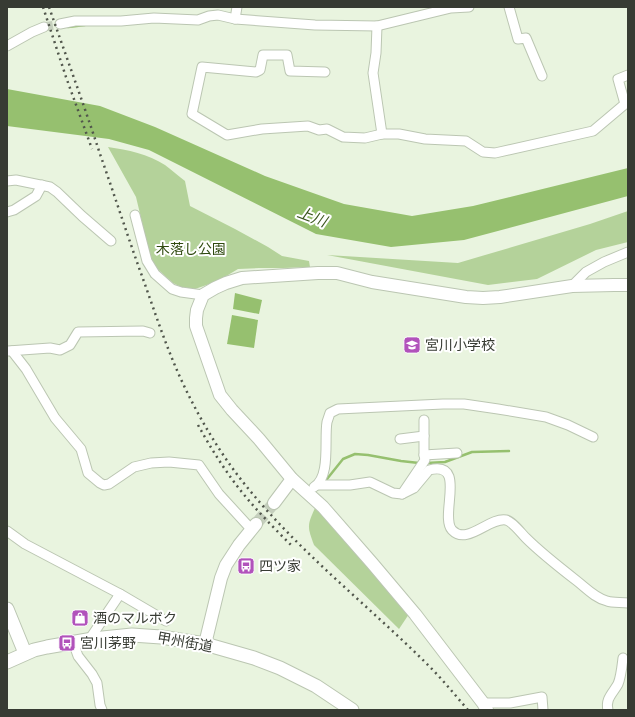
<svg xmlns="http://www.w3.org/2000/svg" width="635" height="717" font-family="Commissioner,'Noto Sans JP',sans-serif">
	<rect width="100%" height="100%" fill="#e9f4df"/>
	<!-- green -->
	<g fill="#b4d29a">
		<path d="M 108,147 C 128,150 148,154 165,165 C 172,170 178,176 185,181 L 190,206 L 235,229 L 268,247 L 282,256 L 309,261 L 310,267 L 283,268 L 259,268 L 238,269 L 218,281 L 195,289 L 181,287 L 173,283 L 152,264 L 136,197 Z"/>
		<polygon points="628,211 628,242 596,250 537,279 488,285 327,255 458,263 590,224"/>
		<path d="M 316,506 L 409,614 L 399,629 L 314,545 C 307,526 307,525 316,506 Z"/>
	</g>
	<!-- water -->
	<g fill="#96c06f">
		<polygon points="7,89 100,106 155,127 265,176 344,204 412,216 473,206 628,168 628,196 464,240 391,247 316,234 149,150 109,139 7,126"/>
		<polygon points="235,293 262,300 259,314 233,309"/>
		<polygon points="232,315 258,320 254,348 227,344"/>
	</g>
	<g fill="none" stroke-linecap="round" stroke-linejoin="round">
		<!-- stream -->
		<g stroke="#96c06f" stroke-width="2.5">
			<polyline points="68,27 85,25"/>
			<polyline points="427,463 445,462 472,452 509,451"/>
			<polyline points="327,479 343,459 355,454 368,455 401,461 419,463"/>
		</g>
		<!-- minor-tunnel -->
		<polyline stroke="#c5cfbd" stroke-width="9" stroke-dasharray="9 4.5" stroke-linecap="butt" points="44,27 60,24"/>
		<!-- tertiary-tunnel -->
		<polyline stroke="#c5cfbd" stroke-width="12" stroke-dasharray="12 6" stroke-linecap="butt" points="256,524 274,503"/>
		<!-- minor casing -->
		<g stroke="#bbc6b2" stroke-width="11">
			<g id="minor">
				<polyline points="509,7 518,39 526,38 542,76"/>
				<polyline points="235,19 237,7"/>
				<polyline points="60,24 75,21 121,21 154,18 198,20 209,16 218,15 235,19 315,25 377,26 451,8 469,7"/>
				<polyline points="377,26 376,53 373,73 382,134 399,134 425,139 466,141 483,152 495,153 593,131 625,104 618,79 628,75"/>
				<polyline points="7,46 32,32 44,27"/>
				<polyline points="325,72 290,71 287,55 263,55 260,70 256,72 202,67 192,114 227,135 262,129 308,126 319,130 327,129 343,137 365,138 382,134"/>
				<polyline points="7,181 16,180 50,187 57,192 82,216 111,241"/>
				<polyline points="7,212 14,210 36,196 42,185"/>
				<polyline points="135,215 147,261 155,274 172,289 181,292 203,295"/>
				<polyline points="572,286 586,272 604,262 628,252"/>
				<polyline points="8,351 50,348 60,350 70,345 78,332 143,331 150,333"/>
				<polyline points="12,351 26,369 55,418 81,449 88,473 100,483 104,485 109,484 134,467 151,463 169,462 199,465 219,494 251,529"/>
				<polyline points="424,420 424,455"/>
				<polyline points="400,439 424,436"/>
				<path d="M 318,485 L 350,485 L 370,482 L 393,493 L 402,494 L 414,488 L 429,470 C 468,460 439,516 452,530 C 467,546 489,517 506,520 C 512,521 521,533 526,538 C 541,553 559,567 577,581 C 586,588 595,598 607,601 C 613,603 621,602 628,603"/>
				<path d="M 314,487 C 331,477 324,439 327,422 C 328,419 329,416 330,413 L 338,409 L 443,404 L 464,404 L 498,409 L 546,417 L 568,425 L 593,437"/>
				<polyline points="402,494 425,460 424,455 457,453"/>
				<polyline points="7,531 25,544 120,594 166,621"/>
				<polyline points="89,640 120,594"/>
				<polyline points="73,642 78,656 92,674 97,683 100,705 102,710"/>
				<polyline points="483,703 510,703 542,697 543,710"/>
				<path d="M 608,710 C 605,699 613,693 618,684 C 621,677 622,666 623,658"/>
			</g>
		</g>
		<!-- tertiary casing -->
		<g stroke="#bbc6b2" stroke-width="14">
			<g id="tertiary">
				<polyline points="274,503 292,479"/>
				<polyline points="205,644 221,578 226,565 239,545 256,524"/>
				<polyline points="487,710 483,703 415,614 372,563 323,507 292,479 259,439 232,410 220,395 196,326 196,318 197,310 203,295 215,288 226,283 242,278 318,273 337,273 372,282 466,297 483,298 500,297 572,286 614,285 628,285"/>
			</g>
		</g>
		<!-- secondary casing -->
		<g stroke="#bbc6b2" stroke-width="15">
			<g id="secondary">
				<polyline points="7,609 25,653"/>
				<polyline points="7,662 34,650 47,647 93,639 132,635 161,637 205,644 254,658 280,668 316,686 352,710"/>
			</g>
		</g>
		<!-- minor -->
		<use href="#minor" stroke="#fff" stroke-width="9"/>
		<!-- tertiary -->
		<use href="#tertiary" stroke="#fff" stroke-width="12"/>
		<!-- secondary -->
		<use href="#secondary" stroke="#fff" stroke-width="13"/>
		<!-- rail -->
		<g stroke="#51564c" stroke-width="2.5" stroke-dasharray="2 4" stroke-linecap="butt">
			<polyline points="43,7 66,77 92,149"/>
			<path d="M 49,7 C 66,56 84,105 100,154 C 113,191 125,228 138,265 C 149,295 159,326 171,356 C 187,396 210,438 236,473 C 291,546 365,602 429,666 C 443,680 455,695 468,710"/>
			<path d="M 198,425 C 213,452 230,479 251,503 C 264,518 279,533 293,547"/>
		</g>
	</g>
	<!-- icons -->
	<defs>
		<g id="school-square" transform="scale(0.9)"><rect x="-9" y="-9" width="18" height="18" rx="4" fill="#b152bb" stroke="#fff"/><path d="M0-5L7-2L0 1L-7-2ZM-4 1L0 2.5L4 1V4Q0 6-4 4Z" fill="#fff"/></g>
		<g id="bus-square" transform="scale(0.9)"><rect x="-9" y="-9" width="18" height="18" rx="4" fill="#b152bb" stroke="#fff"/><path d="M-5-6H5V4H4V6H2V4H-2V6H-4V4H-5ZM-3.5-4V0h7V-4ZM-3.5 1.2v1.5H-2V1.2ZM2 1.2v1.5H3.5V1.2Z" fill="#fff"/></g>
		<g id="shop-square" transform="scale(0.9)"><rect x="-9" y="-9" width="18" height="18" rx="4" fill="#b152bb" stroke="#fff"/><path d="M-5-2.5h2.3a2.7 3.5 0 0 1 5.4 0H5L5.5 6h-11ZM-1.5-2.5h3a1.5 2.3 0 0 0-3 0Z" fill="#fff"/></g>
	</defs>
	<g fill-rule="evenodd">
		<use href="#school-square" x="412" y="345"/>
		<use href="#bus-square" x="246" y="566"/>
		<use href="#shop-square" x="80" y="618"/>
		<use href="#bus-square" x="67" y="643"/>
	</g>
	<g text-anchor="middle" stroke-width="4" stroke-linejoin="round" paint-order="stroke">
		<!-- park labels -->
		<g font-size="14" fill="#304a10" stroke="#fff">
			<text x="191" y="254">木落し公園</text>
		</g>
		<!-- poi labels -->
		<g font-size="14" fill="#373b33" stroke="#fff" text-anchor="start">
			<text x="425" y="350">宮川小学校</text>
			<text x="259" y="571">四ツ家</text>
			<text x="93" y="623">酒のマルボク</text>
			<text x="80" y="648">宮川茅野</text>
		</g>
		<!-- street labels -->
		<g font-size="14" fill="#373b33" stroke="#fff">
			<text transform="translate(185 642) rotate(10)" y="5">甲州街道</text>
		</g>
		<!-- water labels -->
		<g font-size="15" font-style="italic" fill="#3b561e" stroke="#fff">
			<text transform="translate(312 217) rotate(21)" y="5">上川</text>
		</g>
	</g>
	<!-- border -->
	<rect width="635" height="717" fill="none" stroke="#373b33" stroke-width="16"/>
</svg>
